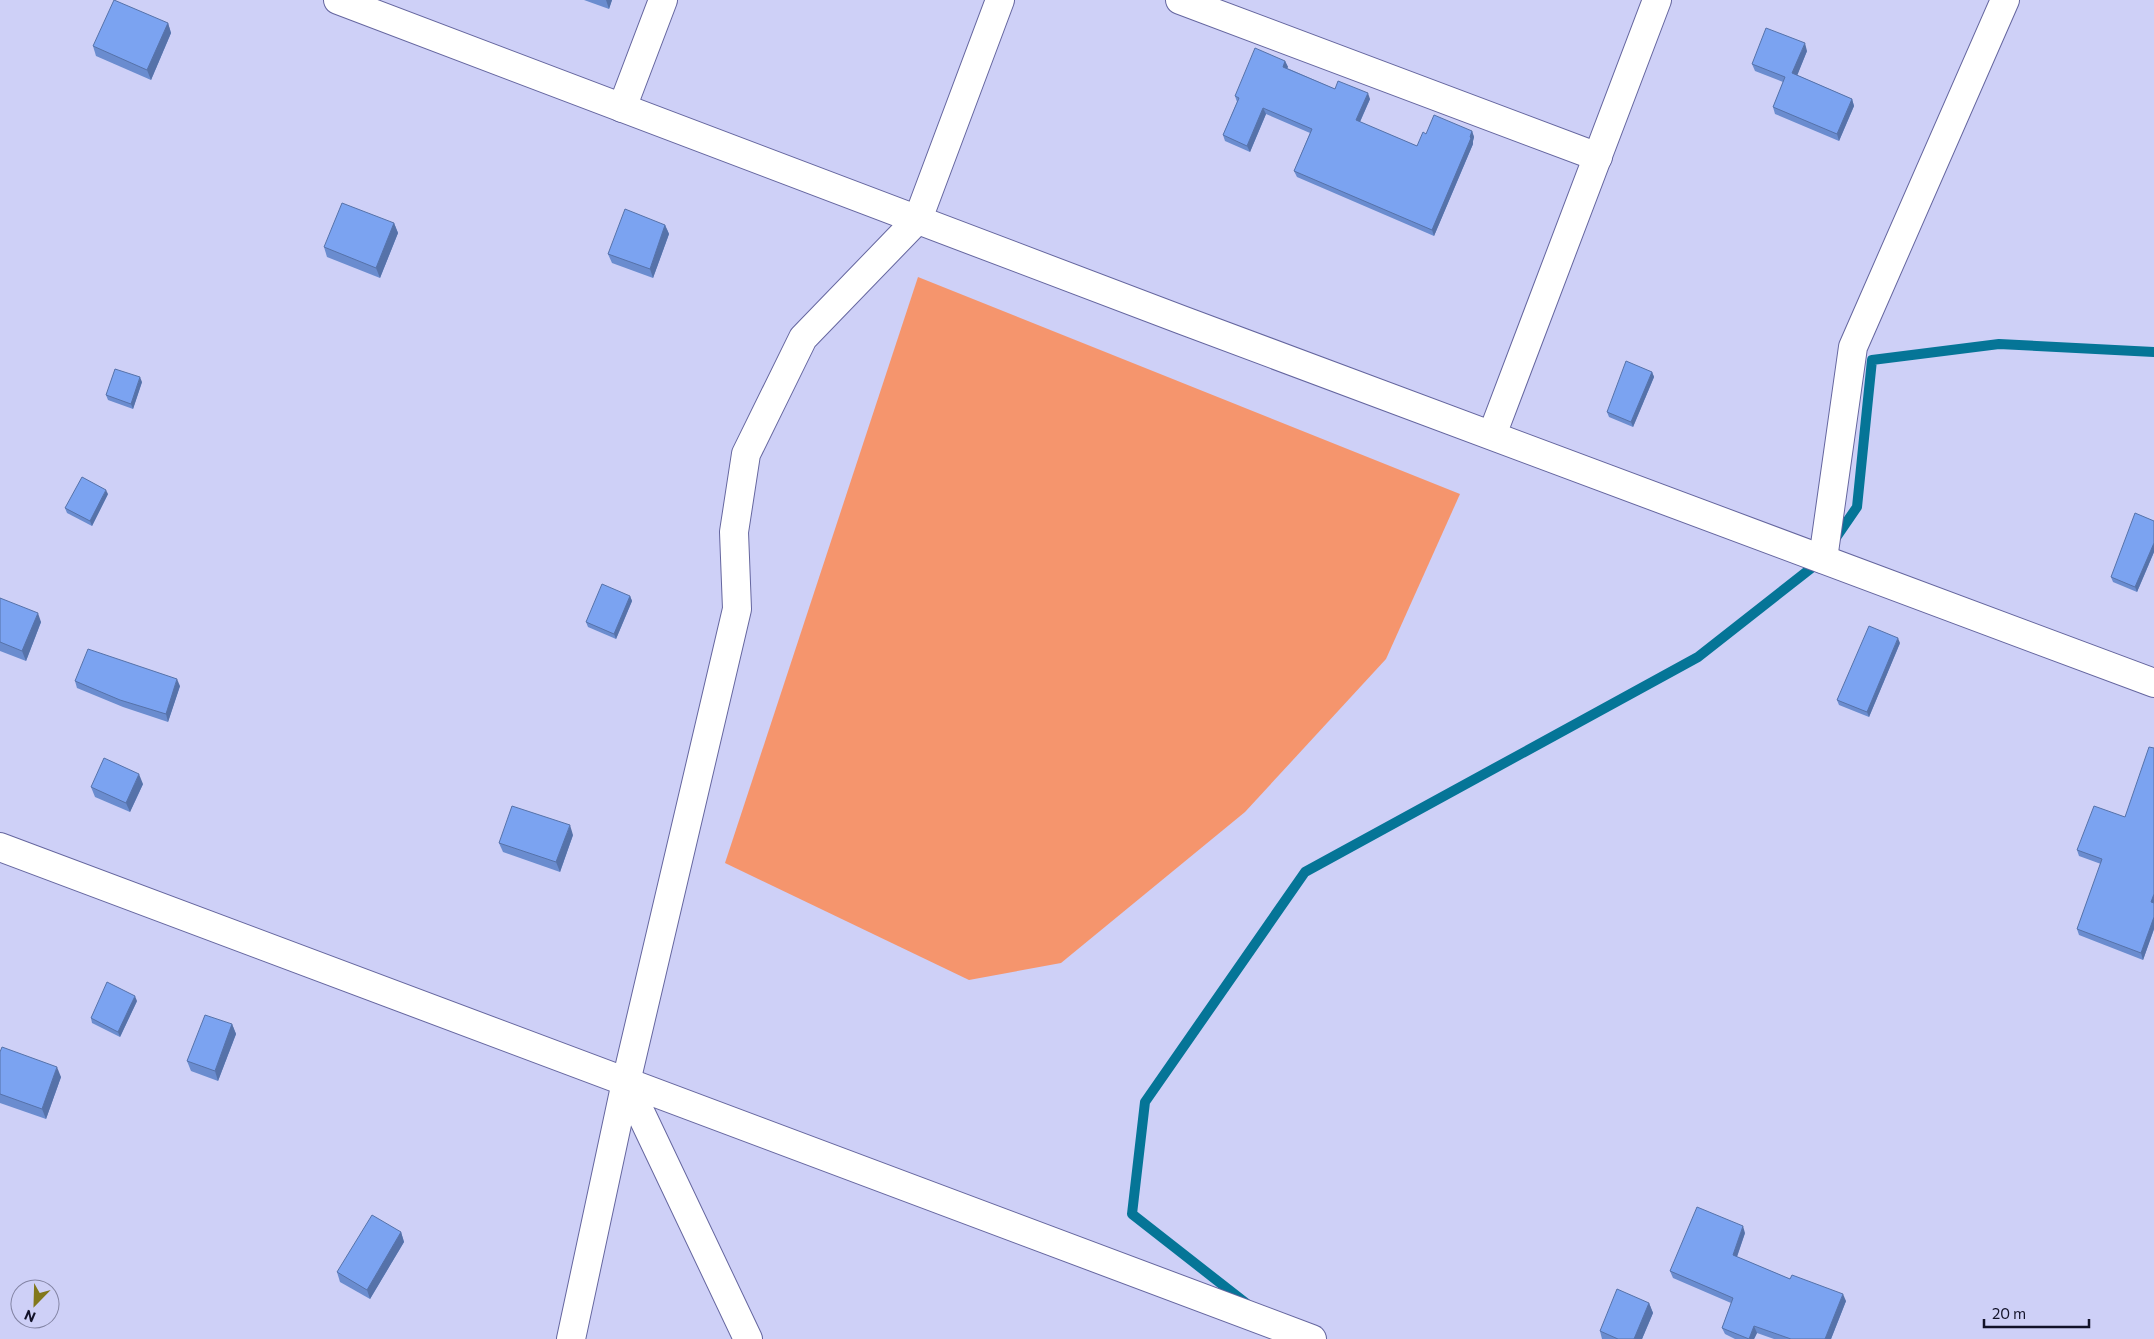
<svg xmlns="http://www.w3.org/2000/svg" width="2154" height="1339" font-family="Commissioner,sans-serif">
	<rect width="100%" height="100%" fill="#ced0f7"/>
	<!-- green -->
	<polygon fill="#f5956d" points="918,277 1460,494 1386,659 1245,812 1061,963 969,980 725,863"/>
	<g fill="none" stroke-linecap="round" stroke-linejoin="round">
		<!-- stream -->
		<g stroke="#057597" stroke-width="10">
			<polyline points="1833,542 1857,507 1872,360 1999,344 2154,352"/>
			<polyline points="1247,1304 1132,1214 1145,1102 1305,872 1698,657 1819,562"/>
		</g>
		<!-- minor casing -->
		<g stroke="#65669f" stroke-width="30">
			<g id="minor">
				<polyline points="338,0 1182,320 2154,683"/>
				<polyline points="1180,0 1598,157"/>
				<polyline points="622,108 663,0"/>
				<polyline points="1492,435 1657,0"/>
				<polyline points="1823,559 1853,347 2005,0"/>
				<polyline points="0,847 1312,1339"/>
				<polyline points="626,1082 748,1339"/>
				<polyline points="571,1339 626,1082 737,609 734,532 746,454 803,338 918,219 1000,0"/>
			</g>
		</g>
		<!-- minor -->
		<use href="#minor" stroke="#fff" stroke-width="28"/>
	</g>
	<!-- wall -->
	<g fill="#6a8ccf">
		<polygon points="584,0 612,0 609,9"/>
		<polygon points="168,23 171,33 151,80 96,56 93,46"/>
		<polygon points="1807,51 1797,75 1852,99 1854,106 1839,141 1775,114 1773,107 1783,82 1755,71 1752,64"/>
		<polygon points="1285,61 1288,67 1287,68 1335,89 1370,99 1360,122 1417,146 1426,134 1472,131 1474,137 1473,141 1473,144 1434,236 1297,177 1294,171 1310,133 1266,114 1250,152 1225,141 1223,135 1237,102 1235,96"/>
		<polygon points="394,223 398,233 380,278 327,257 324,247"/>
		<polygon points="665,225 669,234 653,278 612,263 608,254"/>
		<polygon points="1652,372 1654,377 1633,427 1609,417 1607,412"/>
		<polygon points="142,382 133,409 108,400 106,395"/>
		<polygon points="108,494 92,526 67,513 65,508"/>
		<polygon points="2154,521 2154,552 2137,592 2113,582 2111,577"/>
		<polygon points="630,596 632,601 616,639 588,627 586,622"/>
		<polygon points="0,598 41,622 26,661 0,651"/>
		<polygon points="1900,643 1869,717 1839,705 1837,700"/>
		<polygon points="75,681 180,686 168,722 123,707 77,688"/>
		<polygon points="2154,748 2154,929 2143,960 2079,935 2077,929 2101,864 2079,856 2077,850 2125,817"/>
		<polygon points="143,784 130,812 95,797 91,787"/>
		<polygon points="573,835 560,872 503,852 499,843"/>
		<polygon points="137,1001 120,1037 92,1023 91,1018"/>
		<polygon points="232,1024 236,1034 218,1081 191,1071 187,1061"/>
		<polygon points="0,1052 61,1077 46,1119 0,1103"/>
		<polygon points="401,1232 404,1242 370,1299 340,1282 337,1272"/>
		<polygon points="1745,1233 1737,1257 1790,1279 1846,1301 1831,1339 1774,1339 1757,1333 1754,1339 1735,1339 1725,1334 1722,1328 1731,1303 1673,1278 1670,1271"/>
		<polygon points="1649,1303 1653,1313 1642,1339 1602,1339 1600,1331"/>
	</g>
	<!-- shaded-wall -->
	<g fill="#5672a9">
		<polygon points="606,0 612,0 609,9"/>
		<polygon points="168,23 171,33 151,80 147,70"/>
		<polygon points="1805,43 1807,51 1795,81 1792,73"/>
		<polygon points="1285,61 1288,67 1285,72 1283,67"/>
		<polygon points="1368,93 1370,99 1358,126 1356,120"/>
		<polygon points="1852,99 1854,106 1839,141 1837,134"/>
		<polygon points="1263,108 1266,114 1250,152 1247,146"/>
		<polygon points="1472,131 1474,137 1473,141 1473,144 1434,236 1432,230"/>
		<polygon points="394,223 398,233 380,278 376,268"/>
		<polygon points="665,225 669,234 653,278 650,269"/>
		<polygon points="1652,372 1654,377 1633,427 1631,422"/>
		<polygon points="140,377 142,382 133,409 131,404"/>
		<polygon points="106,490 108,494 92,526 90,521"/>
		<polygon points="2154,543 2154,552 2137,592 2135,587"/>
		<polygon points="630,596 632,601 616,639 614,634"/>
		<polygon points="38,613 41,622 26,661 22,651"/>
		<polygon points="1898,638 1900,643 1869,717 1867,712"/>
		<polygon points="177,679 180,686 168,722 166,714"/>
		<polygon points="139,774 143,784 130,812 126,803"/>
		<polygon points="570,825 573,835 560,872 556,862"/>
		<polygon points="2154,894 2154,906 2151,902"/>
		<polygon points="2154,917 2154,929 2143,960 2141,953"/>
		<polygon points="135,996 137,1001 120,1037 118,1032"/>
		<polygon points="232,1024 236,1034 218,1081 215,1071"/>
		<polygon points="57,1067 61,1077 46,1119 42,1109"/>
		<polygon points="1743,1226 1745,1233 1735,1262 1733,1255"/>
		<polygon points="401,1232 404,1242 370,1299 367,1290"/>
		<polygon points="1843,1294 1846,1301 1831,1339 1825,1339"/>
		<polygon points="1649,1303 1653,1313 1642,1339 1634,1339"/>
		<polygon points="1754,1326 1757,1333 1754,1339 1749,1339"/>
	</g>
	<!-- building -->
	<g fill="#7ba3f1" stroke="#5672a9">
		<polygon points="114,0 168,23 147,70 93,46"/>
		<polygon points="1766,28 1805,43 1792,73 1852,99 1837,134 1773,107 1785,77 1752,64"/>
		<polygon points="1255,48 1285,61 1283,67 1335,89 1338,81 1368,93 1356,120 1417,146 1423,132 1426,134 1434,115 1472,131 1470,137 1471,138 1432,230 1294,171 1312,129 1263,108 1247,146 1223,135 1239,98 1235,96"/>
		<polygon points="342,203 394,223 376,268 324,247"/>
		<polygon points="625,209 665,225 650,269 608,254"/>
		<polygon points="1626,361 1652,372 1631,422 1607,412"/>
		<polygon points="115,369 140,377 131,404 106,395"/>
		<polygon points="82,477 106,490 90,521 65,508"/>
		<polygon points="2135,513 2154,521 2154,543 2135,587 2111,577"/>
		<polygon points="602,584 630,596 614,634 586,622"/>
		<polygon points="0,598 38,613 22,651 0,642"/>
		<polygon points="1869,626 1898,638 1867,712 1837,700"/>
		<polygon points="88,649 177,679 166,714 120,700 75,681"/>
		<polygon points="2149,747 2154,748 2154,894 2151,902 2154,903 2154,917 2141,953 2077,929 2102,859 2077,850 2094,806 2125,817"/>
		<polygon points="104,758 139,774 126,803 91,787"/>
		<polygon points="512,806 570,825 556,862 499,843"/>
		<polygon points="107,982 135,996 118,1032 91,1018"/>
		<polygon points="205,1015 232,1024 215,1071 187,1061"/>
		<polygon points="2,1047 57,1067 42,1109 0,1094 0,1052"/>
		<polygon points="1697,1207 1743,1226 1733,1255 1790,1279 1792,1275 1843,1294 1825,1339 1791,1339 1754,1326 1749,1339 1722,1328 1733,1298 1670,1271"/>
		<polygon points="372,1215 401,1232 367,1290 337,1272"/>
		<polygon points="1617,1289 1649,1303 1634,1339 1618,1339 1600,1331"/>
	</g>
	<!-- north arrow -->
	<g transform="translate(35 1304) rotate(203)"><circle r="24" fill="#ced0f7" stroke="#8384a4"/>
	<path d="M0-4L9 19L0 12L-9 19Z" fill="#82781c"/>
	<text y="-8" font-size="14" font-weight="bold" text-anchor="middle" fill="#121228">N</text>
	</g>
	<!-- scale -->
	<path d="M1984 1319v8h105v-8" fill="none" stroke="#121228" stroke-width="2.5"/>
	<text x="1992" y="1319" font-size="15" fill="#121228" stroke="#ced0f7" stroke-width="4" paint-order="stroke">20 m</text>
</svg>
